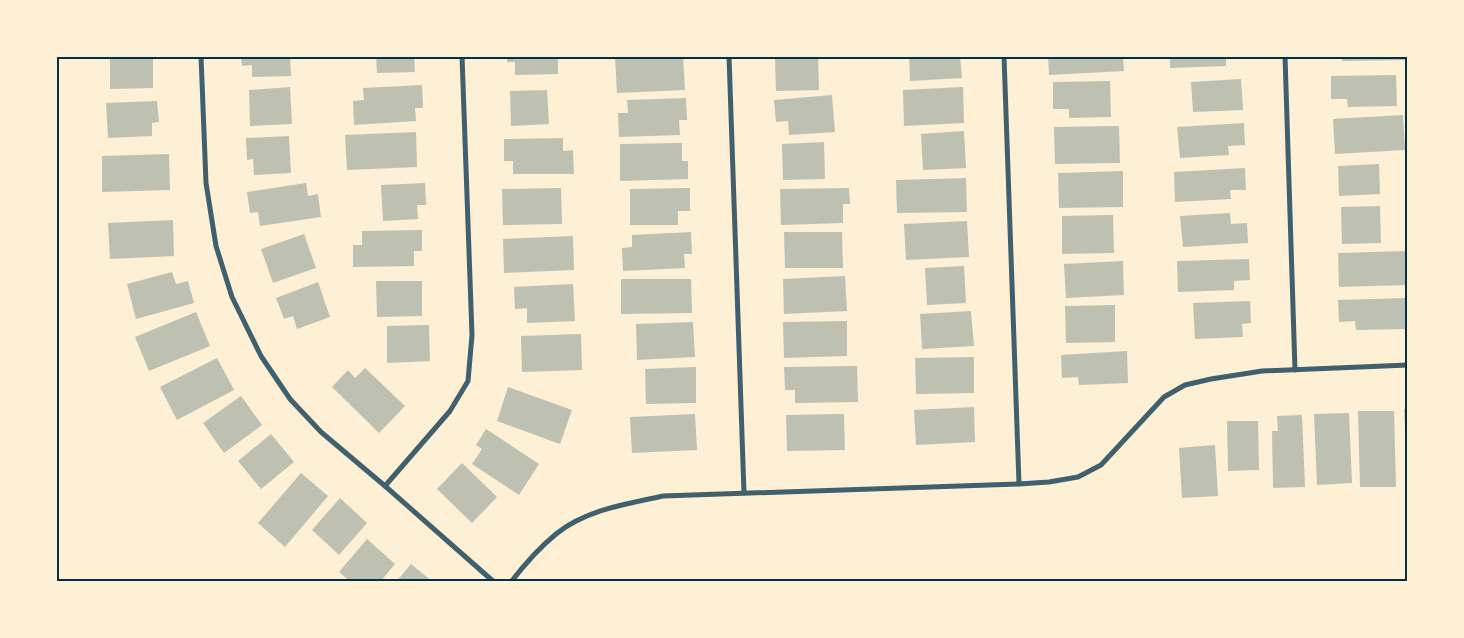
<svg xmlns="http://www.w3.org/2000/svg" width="1464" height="638" font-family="Raleway,sans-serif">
	<rect width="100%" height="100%" fill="#fdf0d5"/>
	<!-- building -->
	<g fill="#bec0b2">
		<polygon points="110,56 153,56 153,88 110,89"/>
		<polygon points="241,56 290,56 291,76 252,77 252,65 242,66"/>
		<polygon points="376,56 414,56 415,72 377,73"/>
		<polygon points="507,56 558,56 558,74 515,75 515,62 507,62"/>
		<polygon points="683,56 685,90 617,93 615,57"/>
		<polygon points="775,56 818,56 819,90 776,91"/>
		<polygon points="909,56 960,56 962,78 910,81"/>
		<polygon points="1048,56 1123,56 1124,71 1049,75"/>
		<polygon points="1170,56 1226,56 1226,66 1170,68"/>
		<polygon points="1342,56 1406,56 1406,60 1342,61"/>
		<polygon points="1396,75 1397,106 1348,107 1347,99 1331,99 1331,76"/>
		<polygon points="1241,79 1243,110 1193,112 1191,82"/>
		<polygon points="1110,81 1111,117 1069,118 1069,109 1053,109 1053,82"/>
		<polygon points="422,85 423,108 415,108 416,121 354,125 353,101 364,100 363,88"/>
		<polygon points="290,87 292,124 250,126 249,90"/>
		<polygon points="963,87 964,123 904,126 903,90"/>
		<polygon points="547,90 549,124 511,126 510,91"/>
		<polygon points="832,95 835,132 789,135 788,121 776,122 774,100"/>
		<polygon points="686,98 687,120 679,120 680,135 619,137 618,113 628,113 627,100"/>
		<polygon points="157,101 159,122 152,123 152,136 108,138 106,103"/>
		<polygon points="1403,115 1405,150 1335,154 1333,119"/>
		<polygon points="1244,123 1245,145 1228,146 1229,155 1180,158 1177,127"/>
		<polygon points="1119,126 1120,163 1055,164 1054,127"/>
		<polygon points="964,131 966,168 923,170 921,134"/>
		<polygon points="416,132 417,167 347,170 345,135"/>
		<polygon points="289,136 291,173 254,175 253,159 247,160 246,138"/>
		<polygon points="563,138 563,151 573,150 574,174 513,174 513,161 504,161 504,139"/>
		<polygon points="824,142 825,179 783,180 782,144"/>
		<polygon points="682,143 682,161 688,161 688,179 620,181 620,144"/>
		<polygon points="169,154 170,190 102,192 102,156"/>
		<polygon points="1379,164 1380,194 1339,196 1338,166"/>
		<polygon points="1245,168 1246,190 1230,190 1231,199 1175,202 1174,172"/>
		<polygon points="1123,171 1123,207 1059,208 1058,173"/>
		<polygon points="966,178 967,212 897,213 896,180"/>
		<polygon points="306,183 308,196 318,194 321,217 260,226 258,212 250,213 247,192"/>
		<polygon points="425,183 426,205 417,205 418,219 383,221 381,185"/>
		<polygon points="561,188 562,224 503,225 502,189"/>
		<polygon points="690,188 690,211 678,211 678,225 630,225 630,189"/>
		<polygon points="849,188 850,204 843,204 843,223 781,225 780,189"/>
		<polygon points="1380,206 1381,243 1342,244 1341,207"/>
		<polygon points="1230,213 1231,224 1247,223 1248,243 1183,247 1180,216"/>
		<polygon points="1113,215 1114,253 1062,254 1062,216"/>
		<polygon points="173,220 174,256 110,259 108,223"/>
		<polygon points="967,221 969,257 906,260 904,224"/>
		<polygon points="422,230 422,251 414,251 414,266 353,267 353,245 362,245 362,231"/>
		<polygon points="691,232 692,254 684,254 685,268 623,271 622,248 632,247 632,235"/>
		<polygon points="784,232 842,232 843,268 785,268"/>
		<polygon points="304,234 316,268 273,283 261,249"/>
		<polygon points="573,236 574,270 504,273 503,239"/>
		<polygon points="1408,251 1408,285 1339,287 1338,253"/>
		<polygon points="1249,259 1250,280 1234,281 1234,290 1178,292 1177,261"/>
		<polygon points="1123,261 1124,295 1066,298 1064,264"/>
		<polygon points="964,266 966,303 927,305 925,268"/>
		<polygon points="172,272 176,284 188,281 194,303 136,319 127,284"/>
		<polygon points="845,276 847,311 784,314 783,279"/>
		<polygon points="621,279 691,279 692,313 621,314"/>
		<polygon points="376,281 422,281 422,316 377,317"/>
		<polygon points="318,282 330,317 297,329 293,316 284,319 276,298"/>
		<polygon points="573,284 575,321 527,323 527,308 515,309 514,287"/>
		<polygon points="1405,298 1405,329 1356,330 1355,321 1339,322 1338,300"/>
		<polygon points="1250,301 1251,323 1242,324 1243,337 1195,339 1193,303"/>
		<polygon points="1115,305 1115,342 1066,343 1065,306"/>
		<polygon points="971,311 974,346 922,349 920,314"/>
		<polygon points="196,312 210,346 149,371 135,337"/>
		<polygon points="847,321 847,356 784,358 783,322"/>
		<polygon points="693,322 695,357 637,360 636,324"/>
		<polygon points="429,325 430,361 387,363 387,326"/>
		<polygon points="581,334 582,370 522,372 521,336"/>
		<polygon points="1127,351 1128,383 1079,385 1078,377 1062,378 1061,355"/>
		<polygon points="974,357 974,393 916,394 915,358"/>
		<polygon points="217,358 234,390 177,420 160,387"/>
		<polygon points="857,366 858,402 795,403 795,390 785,390 784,367"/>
		<polygon points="696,367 696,403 646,404 645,369"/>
		<polygon points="365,368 405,406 379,433 332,387 348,370 355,378"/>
		<polygon points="508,387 572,410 560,444 497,421"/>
		<polygon points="241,396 262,425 224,453 203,423"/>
		<polygon points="974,407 975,442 916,445 914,410"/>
		<polygon points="1404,409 1408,409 1408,448 1406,448"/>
		<polygon points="1358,411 1394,411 1396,487 1360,487"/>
		<polygon points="1349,413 1352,483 1317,485 1314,414"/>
		<polygon points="695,414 697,450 632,453 630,417"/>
		<polygon points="844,414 845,450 787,451 786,415"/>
		<polygon points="1302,415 1305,487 1273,488 1272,431 1278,431 1277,416"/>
		<polygon points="1227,421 1258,421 1259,470 1228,471"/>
		<polygon points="486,429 539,464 519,495 472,464 482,449 476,445"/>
		<polygon points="271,434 294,462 261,489 238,461"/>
		<polygon points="1215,445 1218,496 1182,498 1179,448"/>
		<polygon points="462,463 497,497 472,523 437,489"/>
		<polygon points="301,473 328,496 285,547 258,523"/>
		<polygon points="340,498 367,523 339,555 312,530"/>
		<polygon points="367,539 395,564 380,582 351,582 339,572"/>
		<polygon points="411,564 433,582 396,582"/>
	</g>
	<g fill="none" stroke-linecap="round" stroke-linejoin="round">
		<!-- minor -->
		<g stroke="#3f606c" stroke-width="5">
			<polyline points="201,56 206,183 216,246 232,297 261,356 290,399 321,432 385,486 494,582"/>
			<polyline points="729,56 744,493"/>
			<polyline points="1004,56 1019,484"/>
			<polyline points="1285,56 1295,370"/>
			<polyline points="385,486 450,411 468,381 472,335 462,56"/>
			<path d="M 511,582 C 524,565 539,548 556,534 C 586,510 626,504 663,496 L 1019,484 L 1049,482 L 1078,477 L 1101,465 L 1164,397 L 1185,385 L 1211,379 L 1262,371 L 1408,365"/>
		</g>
	</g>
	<!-- border -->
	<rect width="1464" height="638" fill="none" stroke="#fdf0d5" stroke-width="115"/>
	<rect x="58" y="58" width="1348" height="522" fill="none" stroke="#003049" stroke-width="2"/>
</svg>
